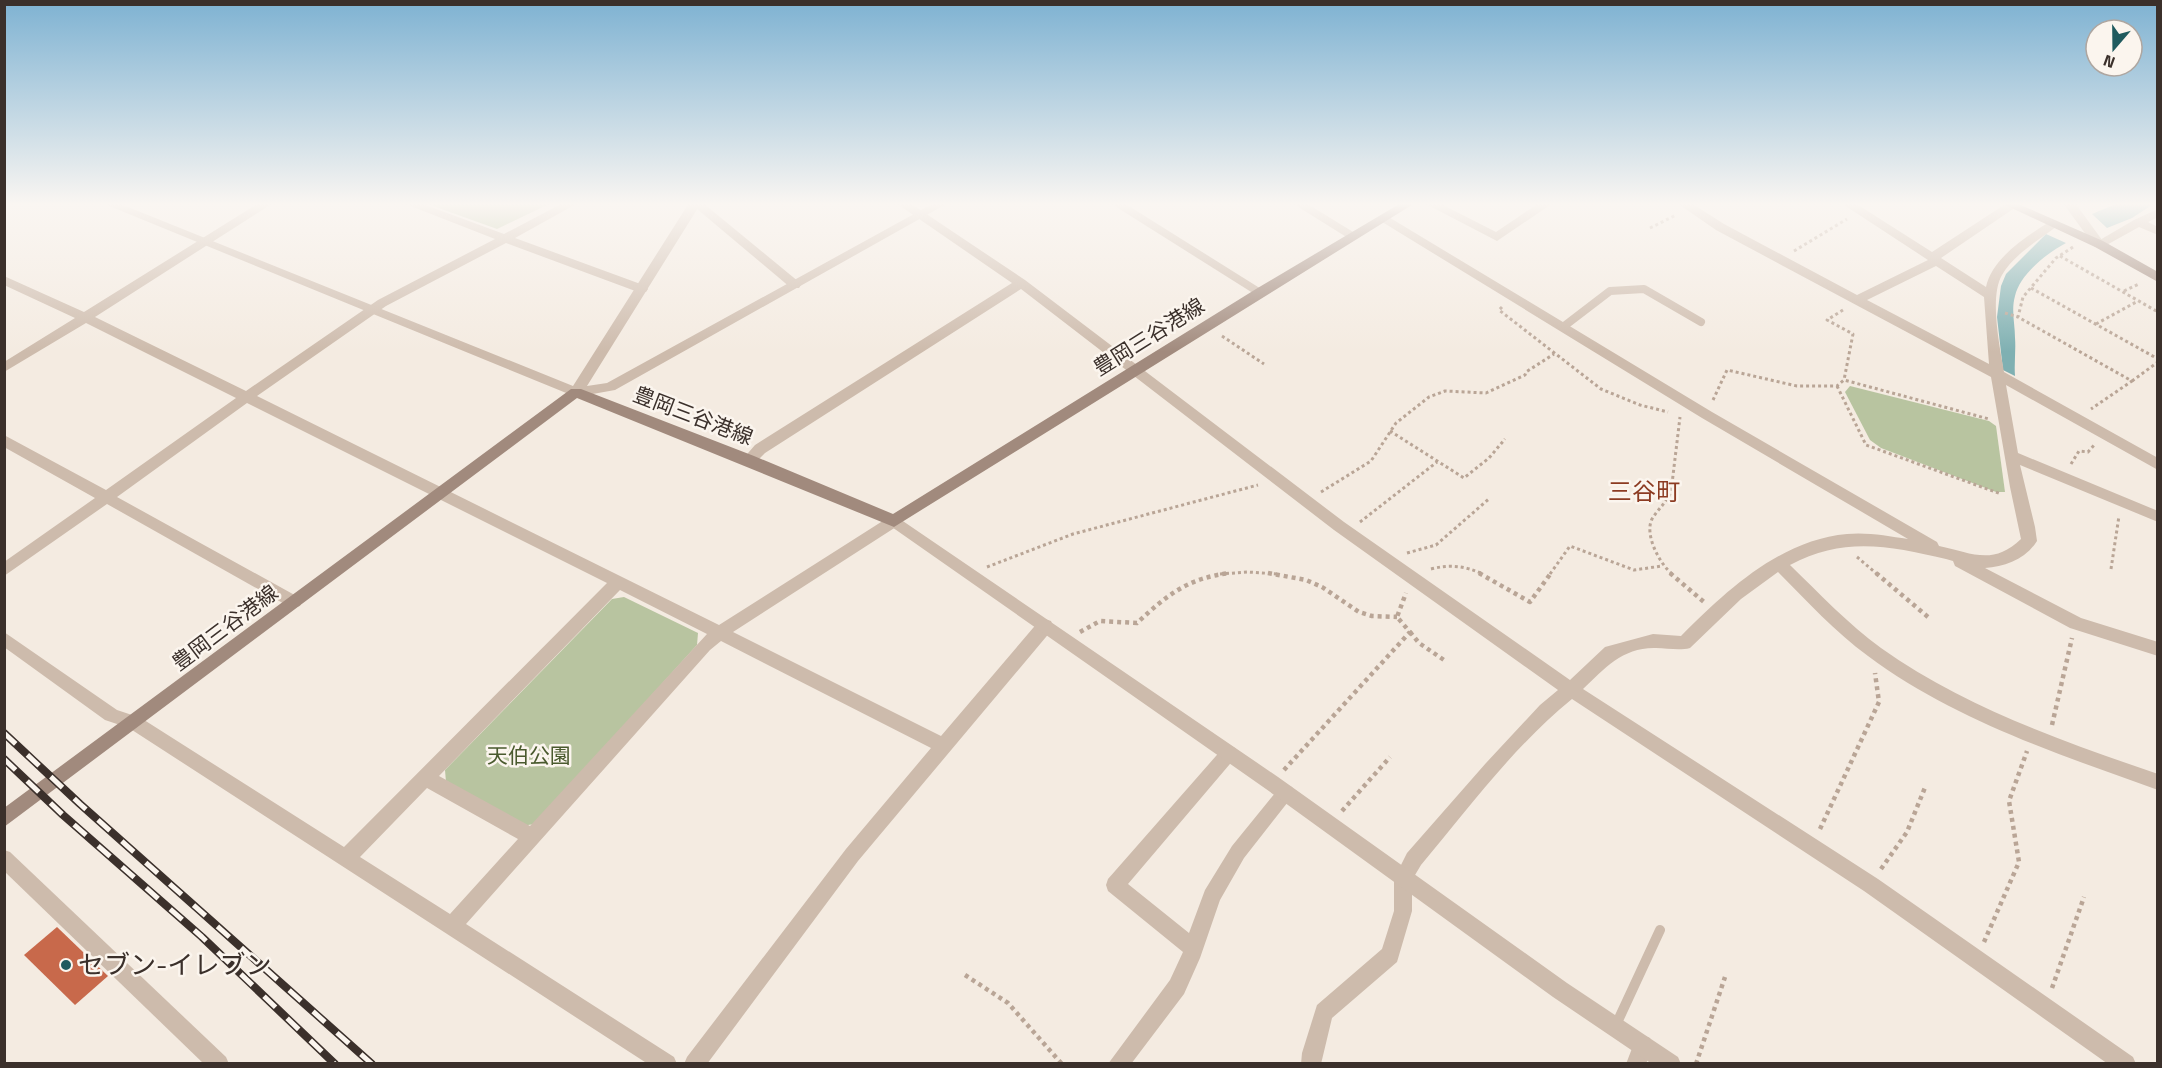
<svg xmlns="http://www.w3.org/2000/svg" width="2162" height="1068" font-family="'Titillium Web','Noto Sans JP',sans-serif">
	<rect width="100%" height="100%" fill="#f4ebe1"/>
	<!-- green -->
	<g fill="#b8c4a0">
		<polygon points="425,203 551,203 497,229"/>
		<polygon points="1850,386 1989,421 1996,426 2005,492 1996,492 1881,448 1870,440 1845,392"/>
		<polygon points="624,597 698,633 697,645 535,824 521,826 446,782 445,770 612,599"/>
	</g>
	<!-- water -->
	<g fill="#7fb0b2">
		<polygon points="2118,203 2155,203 2132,218 2107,228 2092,214"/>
		<path d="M 2046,234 L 2066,243 C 2047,253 2020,274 2015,296 C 2011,310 2015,324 2015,338 C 2016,351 2014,363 2015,376 L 2003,370 L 1997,317 L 2001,286 L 2006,274 Z"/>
	</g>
	<!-- building -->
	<polygon fill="#c8694b" points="57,927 108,976 75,1005 24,955"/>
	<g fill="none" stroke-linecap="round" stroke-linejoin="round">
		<!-- path-far1 -->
		<g stroke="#b9a596" stroke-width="3" stroke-dasharray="3 3" stroke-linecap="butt">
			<polyline points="1650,228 1676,215"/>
			<polyline points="2073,247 2056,258 2023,297 2018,317 2132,381 2091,409"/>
			<polyline points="1794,251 1847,219"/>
			<polyline points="2060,256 2158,312"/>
			<polyline points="2031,288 2158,359"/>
			<polyline points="2124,291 2139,284"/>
			<polyline points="1502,307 1499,310 1601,389 1640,405 1668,412"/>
			<polyline points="1843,310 1827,320 1853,334 1844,380"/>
			<polyline points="2005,313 2018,317"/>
			<polyline points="2096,324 2138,301"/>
			<polyline points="1222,336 1264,364"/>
			<polyline points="2132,381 2158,362"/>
			<polyline points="1837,386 1866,445 2001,494"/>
			<polyline points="1713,400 1727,370 1797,386 1837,386 1844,380 1989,419"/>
			<polyline points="1390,431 1464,478 1489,458 1505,439"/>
			<polyline points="2071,464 2079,451 2088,452 2095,444"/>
			<polyline points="1321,492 1371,461 1396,423 1429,397 1445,391 1486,393 1525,375 1526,372 1554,354"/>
			<polyline points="1360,522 1437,462"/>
			<polyline points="1407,553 1436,545 1490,498"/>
			<polyline points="1857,557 1877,574"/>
			<polyline points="987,567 1073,534 1258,485"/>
			<path d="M 1431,569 C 1450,564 1465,566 1483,574"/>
			<polyline points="2111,569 2119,516"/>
			<polyline points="1220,574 1248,572 1278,574"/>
			<polyline points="1550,574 1570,546 1634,570 1662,566"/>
			<path d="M 1672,574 C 1660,564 1644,535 1652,519 C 1658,509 1666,503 1671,492 L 1680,417"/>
		</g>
		<!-- path -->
		<g stroke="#b9a596" stroke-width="4.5" stroke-dasharray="4 4" stroke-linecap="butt">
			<polyline points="1268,573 1306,580 1322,587 1359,612 1372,616 1397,617"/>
			<polyline points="1479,573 1530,602 1551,573"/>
			<polyline points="1670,573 1704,602"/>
			<polyline points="1876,573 1928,617"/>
			<path d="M 1080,632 L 1100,621 L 1137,623 C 1167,595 1188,578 1230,573"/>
			<polyline points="1410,632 1419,643 1444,660"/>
			<polyline points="2052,725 2072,638"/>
			<polyline points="1284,770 1410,632 1397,617 1406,593"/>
			<polyline points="1342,811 1390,757"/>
			<polyline points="1820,829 1879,702 1875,673"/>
			<polyline points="1881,869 1907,832 1926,785"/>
			<polyline points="1984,942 2019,862 2009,801 2027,751"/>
			<polyline points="965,975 1008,1003 1062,1064"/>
			<polyline points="2052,988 2084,897"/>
			<polyline points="1696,1064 1725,977"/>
		</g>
		<!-- service-far1 -->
		<polyline stroke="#cdbbac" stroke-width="8" points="1563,327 1610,291 1644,289 1701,322"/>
		<!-- service -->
		<polyline stroke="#cdbbac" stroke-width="10" points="1615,1027 1660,930"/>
		<!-- minor -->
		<g fill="#cdbbac" fill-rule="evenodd">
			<path d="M 259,203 L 273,203 L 95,317 L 246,391 L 378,300 L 495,239 L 403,203 L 420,203 L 504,234 L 563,203 L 578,203 L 515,238 L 646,286 L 648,289 L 646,292 L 638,292 L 506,243 L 386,306 L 257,396 L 719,625 L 889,517 L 899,517 L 901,521 L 899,525 L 733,632 L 941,736 L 1039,621 L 1045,619 L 1051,621 L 1053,626 L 1051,631 L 858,861 L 707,1064 L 684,1064 L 687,1057 L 846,849 L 931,748 L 721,641 L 710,650 L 466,924 L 674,1057 L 677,1064 L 648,1064 L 129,728 L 105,720 L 4,647 L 4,632 L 117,710 L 141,718 L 344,847 L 607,583 L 247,403 L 117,497 L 300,598 L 302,602 L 300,606 L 294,608 L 288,606 L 107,504 L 4,576 L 4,562 L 95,498 L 4,447 L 4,435 L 106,490 L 236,398 L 86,323 L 4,372 L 4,362 L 75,318 L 4,285 L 4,276 L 84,312 ZM 620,590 L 707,634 L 530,826 L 439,776 ZM 427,788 L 518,839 L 450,914 L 360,857 Z"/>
			<polygon points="690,203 703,203 799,282 801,285 799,288 791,288"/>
			<path d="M 896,203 L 910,203 L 1025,280 L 1344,522 L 1570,680 L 1605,647 L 1653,634 L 1681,636 C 1726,591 1780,540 1847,534 C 1867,532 1888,536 1908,539 L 1702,418 L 1379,220 L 1379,216 L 1387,216 L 1712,412 L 1937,542 L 1939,546 C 1972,553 1993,566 2021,539 L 2010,487 L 1991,377 L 1716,230 L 1677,203 L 1691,203 L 1724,224 L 1857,295 L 1928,260 L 1841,203 L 1855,203 L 1932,252 L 2007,203 L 2016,203 L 2016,207 L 1941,258 L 1986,287 C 1992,258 2026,237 2049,222 L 2057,222 L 2057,226 C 2039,240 2013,255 2002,275 C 1989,297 2000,348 2004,372 L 2158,458 L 2158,470 L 2006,385 L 2018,453 L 2158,511 L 2158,522 L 2020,465 L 2035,527 L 2037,541 C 2026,559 2005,567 1985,568 L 2081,618 L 2158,642 L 2158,656 L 2070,628 L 1955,566 L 1953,561 L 1946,559 C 1890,546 1844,536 1790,565 C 1820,594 1848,624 1881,648 C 1964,707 2062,741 2158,774 L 2158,790 C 2058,754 1954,720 1868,656 C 1835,632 1807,601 1778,572 L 1741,599 L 1690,648 C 1679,651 1667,648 1656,648 C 1623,647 1605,668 1583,689 L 1878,879 L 2133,1057 L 2136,1064 L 2108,1064 L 1864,891 L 1572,699 C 1514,746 1468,809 1421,865 L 1412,880 L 1412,911 L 1397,962 L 1332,1018 L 1321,1064 L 1301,1064 L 1302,1053 L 1317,1005 L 1382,949 L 1394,911 L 1394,879 L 1407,853 L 1486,763 L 1540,705 L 1558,690 L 1334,530 L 1021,289 L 765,453 L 754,464 L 744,464 L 742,460 L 755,445 L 1012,283 ZM 1936,266 L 1984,297 L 1989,364 L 1867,300 Z"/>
			<polygon points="1110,203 1124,203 1266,292 1260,296 1256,295"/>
			<polygon points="1292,203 1306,203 1358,235 1356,238 1348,238"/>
			<polygon points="1424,203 1439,203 1496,232 1539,203 1553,203 1497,241"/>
			<polygon points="2158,209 2158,217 2148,222 2158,227 2158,235 2139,227 2103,247 2095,247 2093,244 2134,220"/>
			<polygon points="1229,745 1235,748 1238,753 1235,758 1128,884 1189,933 1205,890 1232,846 1280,787 1286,785 1292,787 1295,793 1244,858 1220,900 1200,958 1184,994 1131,1064 1108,1064 1170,980 1183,952 1108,891 1106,885 1108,879 1223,748"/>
			<polygon points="4,850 10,852 226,1057 229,1064 204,1064 4,871"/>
			<polygon points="1643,1035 1650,1038 1653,1045 1646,1064 1626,1064 1636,1038"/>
		</g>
		<!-- tertiary -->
		<g fill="#cdbbac" fill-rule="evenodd">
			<polygon points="102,203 118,203 573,386 689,203 701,203 587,386 607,383 934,203 948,203 615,390 576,397"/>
			<polygon points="2063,203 2075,203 2105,244 2103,247 2095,247"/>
			<polygon points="894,515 1278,777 1567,983 1678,1057 1681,1064 1652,1064 1553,997 1266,789 889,525 887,521 889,517"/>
		</g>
		<!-- secondary -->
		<g fill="#a18a7d" fill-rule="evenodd">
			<polygon points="1401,203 1415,203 894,527 577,398 4,827 4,808 571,389 581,389 754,456 893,514 1256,289"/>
			<polygon points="2001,203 2016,203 2103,241 2158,272 2158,282 2095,247"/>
		</g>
		<!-- rail casing -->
		<g stroke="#3b302b" stroke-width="8">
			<g id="rail">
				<polyline points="4,733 80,804 372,1064"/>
				<polyline points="4,759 63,815 202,937 335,1064"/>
			</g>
		</g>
		<!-- rail -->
		<use href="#rail" stroke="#fbf5ee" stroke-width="5" stroke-dasharray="16" stroke-linecap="butt"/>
	</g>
	<!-- sky -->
	<linearGradient id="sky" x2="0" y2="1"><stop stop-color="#7eb2d2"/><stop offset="0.58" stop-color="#faf6f2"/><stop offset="1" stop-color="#faf6f2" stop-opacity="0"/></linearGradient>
	<rect width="2162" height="352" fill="url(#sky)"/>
	<!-- markers -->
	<circle fill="#1f5a5e" stroke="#fbf5ee" stroke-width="2" cx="66" cy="965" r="6"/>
	<g text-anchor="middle" stroke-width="5" stroke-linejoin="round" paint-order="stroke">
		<!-- street labels -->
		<g font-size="21" fill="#3b302b" stroke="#fbf5ee">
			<text transform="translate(1149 337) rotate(-32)" y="7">豊岡三谷港線</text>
			<text transform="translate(693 416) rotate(21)" y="7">豊岡三谷港線</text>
			<text transform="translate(225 628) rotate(-37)" y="7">豊岡三谷港線</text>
		</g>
		<!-- park labels -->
		<g font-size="21" fill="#4a5a2e" stroke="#fbf5ee">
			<text x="529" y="763">天伯公園</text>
		</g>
		<!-- quarter labels -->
		<g font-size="24" fill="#8c3b22" stroke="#fbf5ee">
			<text x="1644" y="500">三谷町</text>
		</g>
		<!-- near-poi labels -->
		<g font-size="26" fill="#3b302b" stroke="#fbf5ee" text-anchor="start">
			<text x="78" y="974">セブン-イレブン</text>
		</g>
	</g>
	<!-- border -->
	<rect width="2162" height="1068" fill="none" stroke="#3b302b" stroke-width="12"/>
	<!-- north arrow -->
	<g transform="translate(2114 48) rotate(200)"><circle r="28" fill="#fbf5ee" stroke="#aea6a0" stroke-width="1.5"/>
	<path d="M0-4.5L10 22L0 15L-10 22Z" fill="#1f5a5e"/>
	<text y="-9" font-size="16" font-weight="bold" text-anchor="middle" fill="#3b302b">N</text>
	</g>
</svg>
